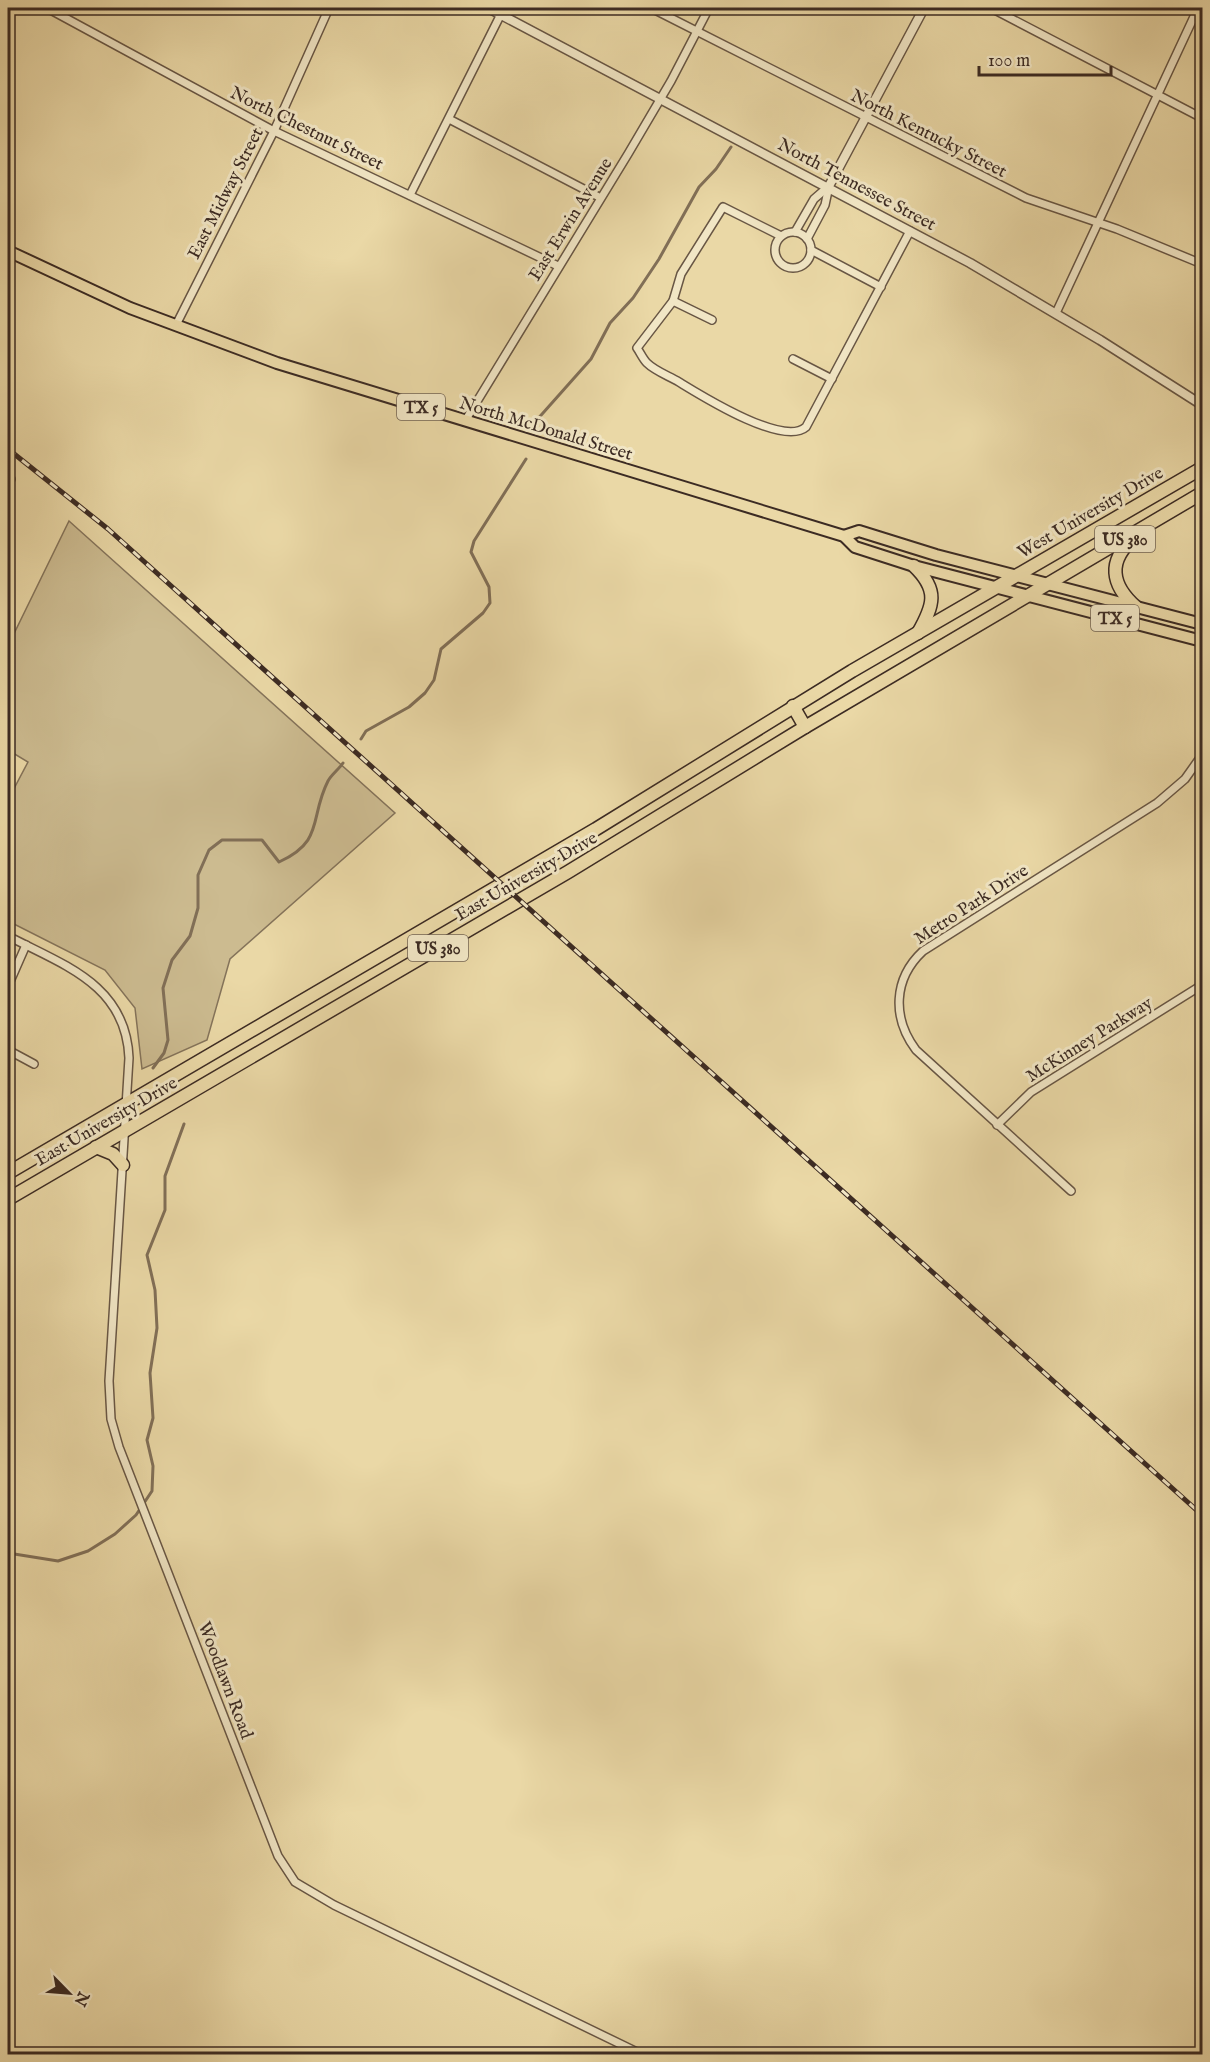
<svg xmlns="http://www.w3.org/2000/svg" width="1210" height="2062" font-family="'IM FELL English',serif">
	<rect width="100%" height="100%" fill="#ead8a6"/>
	<filter id="stains"><feTurbulence type="fractalNoise" baseFrequency=".00333" numOctaves="4"/><feColorMatrix values="0 0 0 0 .2 0 0 0 0 .09 0 0 0 0 .02 0 0 0 .5 -.17"/></filter>
	<radialGradient id="worn" r=".72"><stop offset=".6" stop-color="#630" stop-opacity="0"/><stop offset="1" stop-color="#630" stop-opacity=".3"/></radialGradient>
	<!-- green -->
	<polygon fill="#ccbb90" stroke="#84735a" stroke-width="1.5" points="69,521 395,813 230,959 207,1040 142,1069 135,1008 105,970 8,921 8,800 28,762 8,750 8,646"/>
	<g fill="none" stroke-linecap="round" stroke-linejoin="round">
		<!-- stream -->
		<g stroke="#816f57" stroke-width="3">
			<polyline points="535,422 591,359 610,323 633,298 659,259 699,187 716,169 731,147"/>
			<polyline points="361,739 366,731 409,707 425,693 434,680 441,649 483,613 490,603 489,587 471,552 474,541 526,459"/>
			<path d="M 153,1068 L 164,1053 L 168,1040 L 163,988 L 172,960 L 190,936 L 198,908 L 198,875 L 209,850 L 222,840 L 262,840 L 279,862 C 325,841 309,818 328,781 C 331,775 339,769 343,763"/>
			<polyline points="8,1553 58,1561 88,1551 115,1534 136,1515 152,1491 153,1466 147,1440 153,1418 150,1373 157,1328 155,1290 147,1255 165,1210 165,1176 184,1124"/>
		</g>
		<!-- minor casing -->
		<g stroke="#685644" stroke-width="10">
			<g id="minor">
				<polyline points="47,8 274,131 558,266"/>
				<polyline points="651,8 1026,198 1117,229 1202,264"/>
				<polyline points="991,8 1202,118"/>
				<polyline points="449,119 599,197"/>
				<polyline points="410,195 504,8"/>
				<polyline points="795,232 814,199 829,186"/>
				<circle cx="793" cy="250" r="18"/>
				<path d="M 781,236 L 723,207 L 681,274 L 673,301 L 637,348 C 640,352 643,359 647,363 C 655,371 669,376 679,382 C 702,396 783,447 806,427 L 910,231"/>
				<polyline points="807,239 825,205 829,186"/>
				<polyline points="811,250 881,287"/>
				<polyline points="673,301 712,320"/>
				<polyline points="1056,313 1198,8"/>
				<polyline points="176,325 274,131 329,8"/>
				<polyline points="793,359 832,379"/>
				<polyline points="465,421 628,154 671,81 709,8"/>
				<polyline points="8,485 11,479"/>
				<path d="M 8,936 C 63,965 126,984 129,1058 L 109,1381 L 111,1419 L 119,1447 L 278,1856 L 295,1882 L 334,1905 L 641,2054"/>
				<polyline points="8,986 26,945"/>
				<polyline points="8,1050 34,1064"/>
				<polyline points="997,1125 1031,1092 1202,985"/>
				<path d="M 1071,1191 L 916,1050 C 892,1018 893,979 923,951 L 1157,803 L 1185,779 L 1202,755"/>
			</g>
		</g>
		<!-- tertiary casing -->
		<g stroke="#685644" stroke-width="11">
			<g id="tertiary">
				<polyline points="488,8 970,263 1100,340 1202,405"/>
				<polyline points="829,186 924,8"/>
			</g>
		</g>
		<!-- primary casing -->
		<g stroke="#3c2b23" stroke-width="14">
			<g id="primary">
				<polyline points="8,251 130,308 277,363 844,536 855,547 914,566 1202,641"/>
				<polyline points="844,536 859,531 936,555 1202,624"/>
			</g>
		</g>
		<!-- trunk casing -->
		<g stroke="#3c2b23" stroke-width="15">
			<g id="trunk">
				<path d="M 1134,538 C 1107,561 1111,585 1136,607"/>
				<path d="M 914,566 C 939,590 934,605 918,633"/>
				<polyline points="793,706 805,727"/>
				<polyline points="96,1147 113,1154 123,1165"/>
				<polyline points="8,1173 596,829 852,671 1202,468"/>
				<polyline points="8,1199 568,872 805,727 1202,493"/>
			</g>
		</g>
		<!-- minor -->
		<use href="#minor" stroke="#f1e6c5" stroke-width="7"/>
		<!-- tertiary -->
		<use href="#tertiary" stroke="#f1e6c5" stroke-width="8"/>
		<!-- primary -->
		<use href="#primary" stroke="#ead8a6" stroke-width="10"/>
		<!-- trunk -->
		<use href="#trunk" stroke="#ead8a6" stroke-width="12"/>
		<!-- rail casing -->
		<g stroke="#3c2b23" stroke-width="5">
			<polyline id="rail" points="8,449 108,529 1202,1515"/>
		</g>
		<!-- rail -->
		<use href="#rail" stroke="#f1e6c5" stroke-width="3" stroke-dasharray="9" stroke-linecap="butt"/>
	</g>
	<g text-anchor="middle" stroke-width="6" stroke-linejoin="round" paint-order="stroke">
		<!-- shield labels -->
		<g fill="#f1e6c5" stroke="#726354" stroke-width="1.5">
			<rect x="397" y="394" width="48" height="26" rx="4.5"/>
			<rect x="1095" y="526" width="60" height="26" rx="4.5"/>
			<rect x="1091" y="605" width="48" height="26" rx="4.5"/>
			<rect x="408" y="935" width="60" height="26" rx="4.5"/>
		</g>
		<g font-size="16" font-weight="bold" fill="#3c2b23">
			<text x="421" y="413">TX 5</text>
			<text x="1125" y="545">US 380</text>
			<text x="1115" y="624">TX 5</text>
			<text x="438" y="954">US 380</text>
		</g>
		<!-- street labels -->
		<g font-size="18" fill="#3c2b23" stroke="#f1e6c5">
			<text transform="translate(307 128) rotate(26)" y="6">North Chestnut Street</text>
			<text transform="translate(929 133) rotate(27)" y="6">North Kentucky Street</text>
			<text transform="translate(857 184) rotate(28)" y="6">North Tennessee Street</text>
			<text transform="translate(225 193) rotate(-63)" y="6">East Midway Street</text>
			<text transform="translate(570 219) rotate(-58)" y="6">East Erwin Avenue</text>
			<text transform="translate(546 428) rotate(17)" y="6">North McDonald Street</text>
			<text transform="translate(1090 512) rotate(-30)" y="6">West University Drive</text>
			<text transform="translate(526 876) rotate(-30)" y="6">East University Drive</text>
			<text transform="translate(971 904) rotate(-33)" y="6">Metro Park Drive</text>
			<text transform="translate(1089 1039) rotate(-32)" y="6">McKinney Parkway</text>
			<text transform="translate(106 1121) rotate(-30)" y="6">East University Drive</text>
			<text transform="translate(226 1680) rotate(69)" y="6">Woodlawn Road</text>
		</g>
	</g>
	<!-- margin -->
	<rect width="1210" height="2062" fill="none" stroke="#ead8a6" stroke-width="30"/>
	<rect x="9" y="9" width="1192" height="2044" fill="none" stroke="#3c2b23" stroke-width="3"/>
	<rect x="15" y="15" width="1180" height="2032" fill="none" stroke="#3c2b23" stroke-width="1.5"/>
	<!-- north arrow -->
	<g transform="translate(69 1993) rotate(115)" stroke="#f1e6c5" stroke-width="4.5" paint-order="stroke">
	<path d="M0-4.5L10 22L0 15L-10 22Z" fill="#3c2b23"/>
	<text y="-9" font-size="16" font-weight="bold" text-anchor="middle" fill="#3c2b23">N</text>
	</g>
	<!-- scale -->
	<path d="M979 66v9h132v-9" fill="none" stroke="#3c2b23" stroke-width="3"/>
	<text x="988" y="66" font-size="18" fill="#3c2b23" stroke="#f1e6c5" stroke-width="4.5" paint-order="stroke">100 m</text>
	<rect width="100%" height="100%" filter="url(#stains)"/>
	<rect width="100%" height="100%" fill="url(#worn)"/>
</svg>
